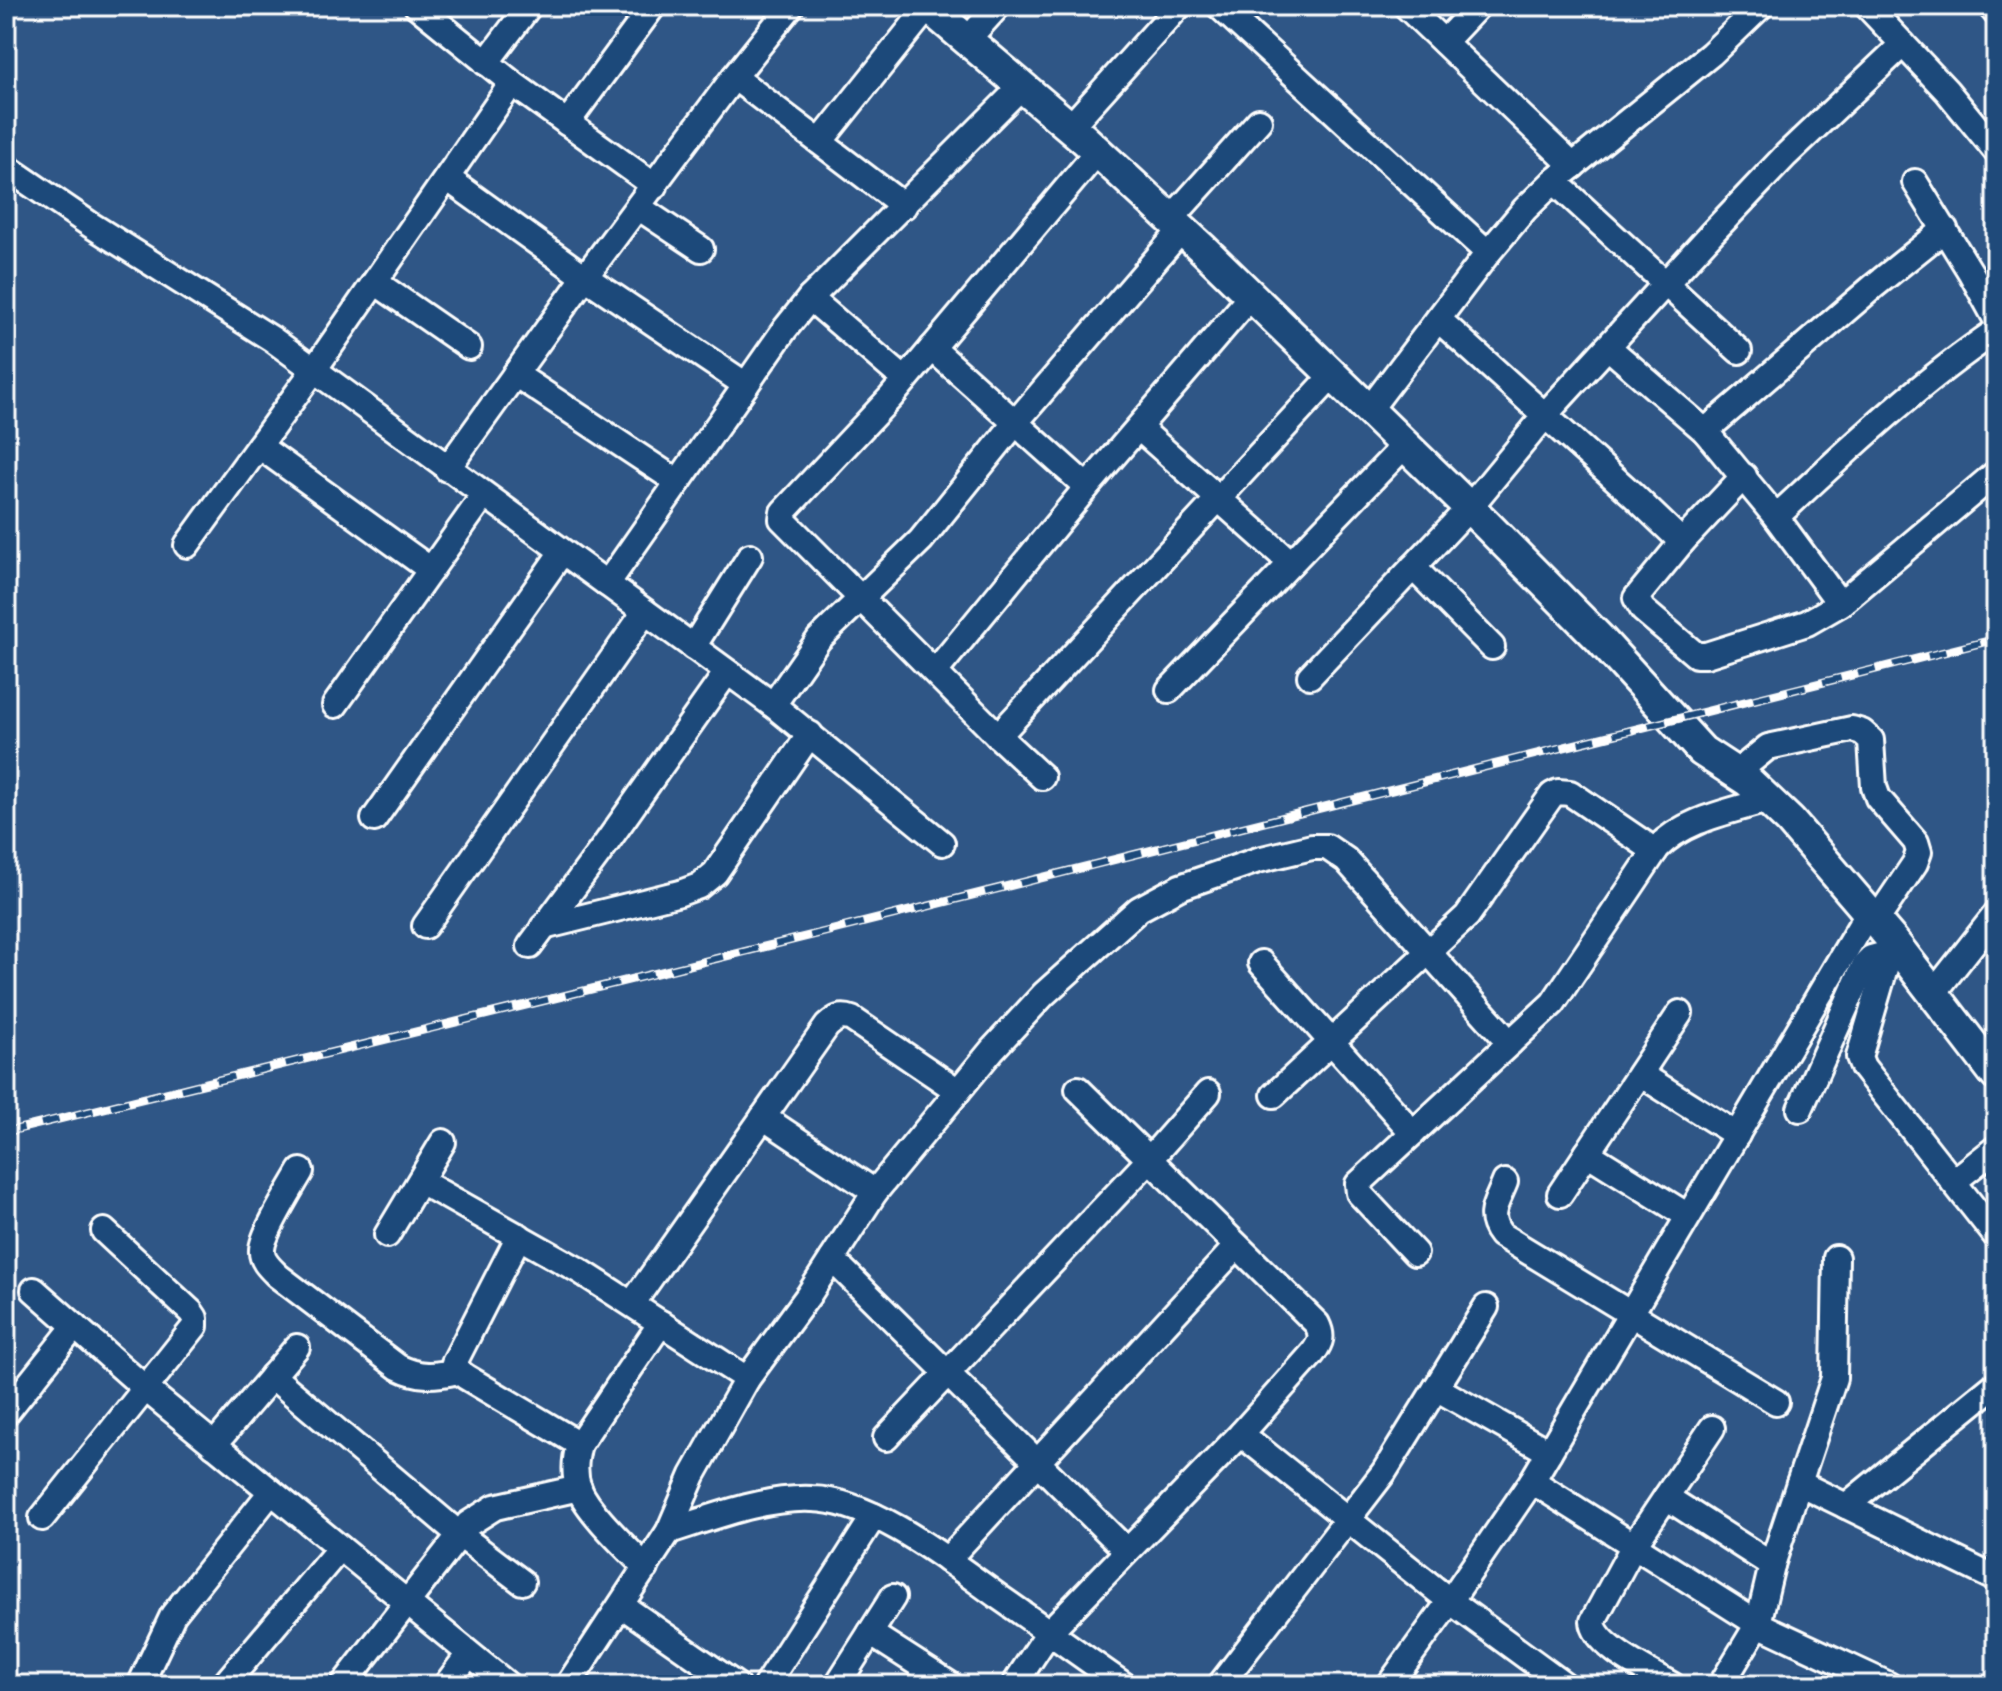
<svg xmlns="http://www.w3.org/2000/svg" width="2002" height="1691" font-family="Caveat,sans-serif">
	<rect width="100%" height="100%" fill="#2f5686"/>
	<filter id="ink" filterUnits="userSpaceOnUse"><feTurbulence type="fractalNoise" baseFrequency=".0125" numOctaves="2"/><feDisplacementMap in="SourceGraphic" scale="16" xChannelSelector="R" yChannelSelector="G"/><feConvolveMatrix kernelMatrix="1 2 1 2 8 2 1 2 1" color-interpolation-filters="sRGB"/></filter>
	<g filter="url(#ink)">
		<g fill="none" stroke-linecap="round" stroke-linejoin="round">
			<!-- minor casing -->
			<g stroke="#fff" stroke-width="30">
				<g id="minor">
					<polyline points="417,6 512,83 655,186"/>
					<polyline points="1219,6 1488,253"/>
					<polyline points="1406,6 1573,166"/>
					<polyline points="1867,6 1947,91 1996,151"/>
					<polyline points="1990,6 1996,13"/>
					<polyline points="967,40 998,6"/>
					<polyline points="1444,42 1478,6"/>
					<polyline points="486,63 529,6"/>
					<polyline points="734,77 904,206"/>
					<polyline points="567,123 653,6"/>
					<polyline points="1070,127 1179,6"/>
					<polyline points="820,142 928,7"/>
					<polyline points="6,167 91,225 272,339 773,705 942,843"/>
					<polyline points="447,178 585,277 746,385"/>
					<polyline points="1554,181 1739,351"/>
					<polyline points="1915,182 1971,273 1996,319"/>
					<polyline points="638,207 701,249"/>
					<polyline points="1171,219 1259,121"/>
					<polyline points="375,282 469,347"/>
					<polyline points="810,298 905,380"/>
					<polyline points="1438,319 1632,494 1682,542"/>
					<polyline points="1608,347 1705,431 1776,517 1840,604"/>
					<polyline points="932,348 1087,487"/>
					<polyline points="515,374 678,482"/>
					<polyline points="1369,410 1488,253 1525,209 1554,181 1711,54 1761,6"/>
					<polyline points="1139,428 1291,563"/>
					<polyline points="1705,431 1874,286 1945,229"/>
					<polyline points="259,446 431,570"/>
					<polyline points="447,469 585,277 734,77 791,6"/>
					<polyline points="1744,476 1682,542 1636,598 1643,610 1696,655 1706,655 1807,623 1840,604 1996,473"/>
					<path d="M 1776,517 C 1847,451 1916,385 1996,331"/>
					<polyline points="187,545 314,370 512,83"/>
					<polyline points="1413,567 1492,647"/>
					<polyline points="607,584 785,329 810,298 1022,86"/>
					<polyline points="693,647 750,556"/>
					<polyline points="935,672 1087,487 1251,296"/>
					<polyline points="1310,676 1469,508 1553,406 1712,233 1786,155 1903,44"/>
					<polyline points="1169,690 1404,446"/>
					<polyline points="335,705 484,495"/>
					<polyline points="773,705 819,639 921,540 1016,422 1182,229"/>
					<polyline points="998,736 1333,375"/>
					<polyline points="1736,773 1768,747 1852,729 1862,732 1871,740 1874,787 1878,798 1916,842 1919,852 1915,863 1876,921"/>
					<polyline points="1042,777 998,736 782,519 783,512 891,397 1098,151"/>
					<polyline points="374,819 562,552"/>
					<polyline points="425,926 645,612"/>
					<polyline points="543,927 680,893 699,886 715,873 810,734"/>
					<polyline points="1893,941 1859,1057 1863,1067 1996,1236"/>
					<polyline points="530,946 605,845 727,672"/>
					<polyline points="1261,963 1413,1133"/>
					<polyline points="1933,994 1996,914"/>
					<polyline points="1640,1074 1737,1135"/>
					<polyline points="1274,1095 1467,916 1552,795 1558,792 1570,793 1655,851"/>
					<polyline points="1800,1109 1865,964 1871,958 1889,953"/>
					<polyline points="763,1117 875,1192"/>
					<polyline points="1587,1153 1688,1216"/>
					<path d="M 301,1171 C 292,1187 262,1234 262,1250 C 261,1261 271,1269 278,1276 L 398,1367 C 420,1378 435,1376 458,1371"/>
					<polyline points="420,1181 580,1271 747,1379"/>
					<path d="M 1505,1182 C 1497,1203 1485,1215 1501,1235 L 1776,1402"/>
					<polyline points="1953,1182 1996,1148"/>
					<polyline points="1560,1194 1680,1013"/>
					<polyline points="387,1235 443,1142"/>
					<polyline points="519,1236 454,1363 458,1371 466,1377 579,1444"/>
					<path d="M 1415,1253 L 1359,1193 L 1358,1184 L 1553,1003 L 1657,848 C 1685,819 1729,812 1767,800"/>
					<polyline points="832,1259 1127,1551"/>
					<polyline points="34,1290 146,1389 508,1685"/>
					<path d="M 632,1304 L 827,1026 C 836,1018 841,1015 852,1019 L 958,1091"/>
					<polyline points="272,1376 460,1535 522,1582"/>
					<polyline points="1436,1388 1549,1452"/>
					<polyline points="6,1413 75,1326"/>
					<polyline points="1241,1434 1450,1601 1565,1685"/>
					<polyline points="886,1438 1149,1160 1208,1093"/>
					<polyline points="214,1445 297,1347"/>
					<polyline points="1532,1481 1758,1624 1889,1685"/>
					<polyline points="1799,1483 1834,1378 1836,1258"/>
					<polyline points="1666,1497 1772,1565"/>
					<polyline points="1846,1506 1996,1384"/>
					<polyline points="42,1518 195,1326 195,1318 191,1312 104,1231"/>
					<path d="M 669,1531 C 714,1517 764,1497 812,1499 C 873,1500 950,1562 999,1597 C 1041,1626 1082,1656 1124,1685"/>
					<polyline points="947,1560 1237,1246"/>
					<path d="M 646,1568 C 627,1548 589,1513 579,1489 C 573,1474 575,1459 579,1444 L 661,1323"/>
					<polyline points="621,1605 736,1685"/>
					<polyline points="870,1633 951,1685"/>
					<polyline points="140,1685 173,1615 271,1492"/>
					<polyline points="224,1685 340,1548"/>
					<polyline points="343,1685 468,1524 495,1507 579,1488"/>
					<polyline points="446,1685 469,1654"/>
					<polyline points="568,1685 669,1531 693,1475 747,1379 808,1296 875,1192 992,1050 1044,994 1139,909 1180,887 1258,860 1312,847 1327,847 1346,860 1510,1043"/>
					<polyline points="766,1685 874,1516"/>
					<polyline points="837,1685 893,1597"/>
					<path d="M 1014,1685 L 1049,1632 L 1241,1434 L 1313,1353 C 1321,1342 1323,1336 1317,1324 L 1078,1089"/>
					<polyline points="1220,1685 1384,1472 1486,1307"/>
					<polyline points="1389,1685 1450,1601 1532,1481 1869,911"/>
					<path d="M 1672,1685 C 1650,1672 1594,1646 1593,1621 L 1634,1545 L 1712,1428"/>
					<polyline points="1721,1685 1758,1624 1772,1565 1799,1483 1996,1579"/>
				</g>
			</g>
			<!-- major casing -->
			<g stroke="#fff" stroke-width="36">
				<polyline id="major" points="927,6 1084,139 1202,248 1484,522 1599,638 1702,751 1748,781 1790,821 1893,941 1996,1075"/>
			</g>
			<!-- minor -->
			<use href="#minor" stroke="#1f4a7a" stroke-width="24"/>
			<!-- major -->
			<use href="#major" stroke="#1f4a7a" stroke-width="30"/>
			<!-- rail casing -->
			<g stroke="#fff" stroke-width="9">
				<polyline id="rail" points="6,1132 829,931 1996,639"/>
			</g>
			<!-- rail -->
			<use href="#rail" stroke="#1f4a7a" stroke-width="6" stroke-dasharray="18" stroke-linecap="butt"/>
		</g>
	</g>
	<!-- margin -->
	<rect width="2002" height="1691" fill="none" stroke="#1f4a7a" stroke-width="32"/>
	<rect x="16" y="16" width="1970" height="1659" fill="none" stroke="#fff" stroke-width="3" filter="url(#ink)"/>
</svg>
